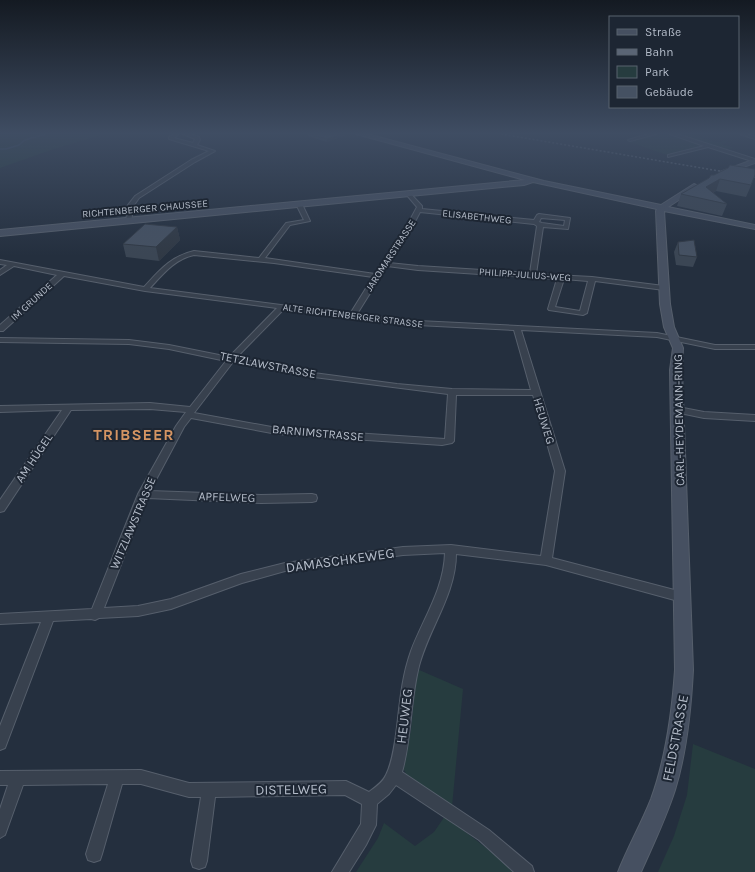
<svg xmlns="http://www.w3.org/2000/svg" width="755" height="872" font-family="Karla,sans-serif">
	<rect width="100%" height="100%" fill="#242f3e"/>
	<!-- green -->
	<g fill="#263c3f">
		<polygon points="0,134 104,134 51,150 0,168"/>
		<polygon points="654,134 694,134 698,137 716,142 726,141 742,146 727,142 722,144 734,148 725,150 708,146 670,156 626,141"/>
		<polygon points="417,669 463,689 452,807 406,776 405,771 402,769 411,730"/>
		<polygon points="693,744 755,769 755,872 658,872 674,836 687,795"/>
		<polygon points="445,816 517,872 356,872 378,838 384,823 415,846 434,832"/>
	</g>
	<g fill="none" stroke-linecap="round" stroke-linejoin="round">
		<!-- stream -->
		<polyline stroke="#394c67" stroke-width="1.5" points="0,149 6,149 19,145 25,140 46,134"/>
		<!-- street casing -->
		<g stroke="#565f6c" stroke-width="2">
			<g id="street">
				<polygon points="174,134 179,134 174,138 193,143 195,139 183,134 190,134 199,137 200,140 197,145 215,151 195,162 139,198 134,205 131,221 126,222 128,205 135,196 191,160 209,151 169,139 169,137"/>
				<polygon points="648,134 656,134 630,141 628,140"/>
				<polygon points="670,134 677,134 755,159 755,162 708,147 668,157 668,155 704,146"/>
				<polygon points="740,134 747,134 755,137 755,139"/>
				<path d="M 409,192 L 422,206 L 422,209 L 534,220 L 537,215 L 539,214 L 570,218 L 568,229 L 543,227 L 536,274 L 592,277 L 664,286 L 667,288 L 664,290 L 595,281 L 587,313 L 583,315 L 549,310 L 548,309 L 557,279 L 418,270 L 387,266 L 357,314 L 398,320 L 657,333 L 715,345 L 755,345 L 755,349 L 715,349 L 657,337 L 521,330 L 565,471 L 552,558 L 682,592 L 686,594 L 688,597 L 686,600 L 682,602 L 546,565 L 456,554 C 456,594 429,628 419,666 C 410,701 412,737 402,772 L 489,830 L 532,866 L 534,872 L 514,872 L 479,840 L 396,785 L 389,794 L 377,804 L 376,825 L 366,845 L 349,872 L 332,872 L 361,824 L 362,804 L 345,795 L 215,797 L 207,861 L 205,867 L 199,869 L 193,867 L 191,861 L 201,797 L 189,797 L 141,784 L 122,784 L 102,854 L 100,860 L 94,862 L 88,860 L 86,854 L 108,784 L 23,785 L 5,835 L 0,838 L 0,809 L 8,785 L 0,785 L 0,771 L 141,770 L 189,783 L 346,781 L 369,792 C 376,787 383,782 386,775 C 393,761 395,742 397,727 C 400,701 402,676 411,651 C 423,619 444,589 445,553 L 403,555 L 285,571 L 242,583 L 171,609 L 138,616 L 99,618 L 95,620 L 91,619 L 53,621 L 5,748 L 0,750 L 0,726 L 41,622 L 0,624 L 0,614 L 92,609 L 138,494 L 176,426 L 186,412 L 150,409 L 71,410 L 4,511 L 0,512 L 0,500 L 62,410 L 0,412 L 0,406 L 150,403 L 190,407 L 226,361 L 169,349 L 129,344 L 0,342 L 0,338 L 129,340 L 169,345 L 229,357 L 277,308 L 145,291 L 64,276 L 3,331 L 0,331 L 0,325 L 57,275 L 14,266 L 0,275 L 0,270 L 7,265 L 0,264 L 0,260 L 144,287 C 159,271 171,256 194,251 L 259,258 L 286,223 L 304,220 L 296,204 L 299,202 L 302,204 L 310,221 L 290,225 L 265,258 L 375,274 L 402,235 L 417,207 L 406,194 ZM 420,212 L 534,224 L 537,226 L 530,273 L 418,266 L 389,263 L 408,235 ZM 541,218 L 565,220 L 564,226 L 542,223 L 539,222 ZM 194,255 L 274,263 L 373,277 L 350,314 L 150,288 C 163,274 175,259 194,255 ZM 564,279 L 588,281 L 580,311 L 555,307 ZM 284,309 L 398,324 L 514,330 L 531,390 L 452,389 L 397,384 L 306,372 L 236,358 ZM 233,362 L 306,376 L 448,394 L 445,439 L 277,428 L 194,413 ZM 456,395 L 533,395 L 555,471 L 541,556 L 451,545 L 403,547 L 285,563 L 241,574 L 171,599 L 138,606 L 104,608 L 147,498 L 261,503 L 312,502 L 316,501 L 317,498 L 316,495 L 312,494 L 261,495 L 150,491 L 184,427 L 191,418 L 277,434 L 442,445 L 452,443 L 454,441 Z"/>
				<polygon points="678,407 704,412 755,415 755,421 704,418 675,412 674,410 675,408"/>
			</g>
		</g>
		<!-- secondary casing -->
		<g stroke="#565f6c" stroke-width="2">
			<g id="secondary">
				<path d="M 356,134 L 367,134 L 544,181 L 661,205 L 694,184 L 698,186 L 697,188 L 668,207 L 755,225 L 755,229 L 664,211 L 670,304 L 674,327 L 683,348 L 682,370 L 693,670 C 691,710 687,751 675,790 C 666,818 653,845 641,872 L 618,872 C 628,847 641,824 651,799 C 666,758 672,713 675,670 L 670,370 L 673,348 L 664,327 L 660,304 L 656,211 L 657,209 L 533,182 L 524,185 L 0,236 L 0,230 L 525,180 Z"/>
				<polygon points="755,159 755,163 723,174 720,172"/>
			</g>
		</g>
		<!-- street -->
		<use href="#street" fill="#38414e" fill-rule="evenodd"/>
		<!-- secondary -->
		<use href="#secondary" fill="#465061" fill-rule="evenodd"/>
		<!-- rail -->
		<polyline stroke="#5a6575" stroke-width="1.5" stroke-dasharray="2 2" stroke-linecap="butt" points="501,134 755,177"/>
	</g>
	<!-- wall -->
	<g fill="#3b4654">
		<polygon points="308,134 348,134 327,142 308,136"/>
		<polygon points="709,178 753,181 746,197 716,191 713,193 727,204 722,216 677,206 681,194"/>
		<polygon points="177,227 180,240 159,261 126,257 123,244"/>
		<polygon points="678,242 697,257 693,267 676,265 674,252"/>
	</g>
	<!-- shaded-wall -->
	<g fill="#303945">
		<polygon points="341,134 348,134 327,142 327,139"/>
		<polygon points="720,179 716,191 702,199 706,187"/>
		<polygon points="177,227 180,240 159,261 156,247"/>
	</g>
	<!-- building -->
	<g fill="#455162" stroke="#303945">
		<polygon points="310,134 341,134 327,139"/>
		<polygon points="730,165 755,169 755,175 751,185 720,179 706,187 727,204 681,194 709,178 711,175 714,175 728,168"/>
		<polygon points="145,224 177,227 156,247 123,244"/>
		<polygon points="694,240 697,257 679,255 678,242"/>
	</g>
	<!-- sky -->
	<linearGradient id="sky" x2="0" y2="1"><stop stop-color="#141a22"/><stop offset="0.52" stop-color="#3f4d63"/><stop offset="1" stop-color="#3f4d63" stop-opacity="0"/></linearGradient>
	<rect width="755" height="256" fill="url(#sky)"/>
	<g text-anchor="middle" stroke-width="4" stroke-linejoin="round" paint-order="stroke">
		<!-- far-street labels -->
		<g font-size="10" fill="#b4bcc9" stroke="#1d2633">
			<text transform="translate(145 208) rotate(-5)" y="4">RICHTENBERGER CHAUSSEE</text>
			<text transform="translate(477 216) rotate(6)" y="4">ELISABETHWEG</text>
			<text transform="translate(390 255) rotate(-57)" y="4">JAROMARSTRASSE</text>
			<text transform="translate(525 274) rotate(4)" y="4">PHILIPP-JULIUS-WEG</text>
			<text transform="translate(31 301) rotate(-42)" y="4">IM GRUNDE</text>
			<text transform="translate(353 315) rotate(7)" y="4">ALTE RICHTENBERGER STRASSE</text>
		</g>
		<!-- street labels -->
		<g font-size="12" fill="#b4bcc9" stroke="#1d2633">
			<text transform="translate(268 365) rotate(11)" y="4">TETZLAWSTRASSE</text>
			<text transform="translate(679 420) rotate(-91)" y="4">CARL-HEYDEMANN-RING</text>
			<text transform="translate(544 421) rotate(73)" y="4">HEUWEG</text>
			<text transform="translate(318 433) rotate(5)" y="4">BARNIMSTRASSE</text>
			<text transform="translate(34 458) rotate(-56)" y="4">AM HÜGEL</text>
			<text transform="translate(227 497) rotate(2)" y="4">APFELWEG</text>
			<text transform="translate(133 523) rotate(-67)" y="4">WITZLAWSTRASSE</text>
		</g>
		<!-- near-street labels -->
		<g font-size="14" fill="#b4bcc9" stroke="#1d2633">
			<text transform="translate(340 560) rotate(-8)" y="5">DAMASCHKEWEG</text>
			<text transform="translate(404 716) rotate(-83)" y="5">HEUWEG</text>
			<text transform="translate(675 738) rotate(-79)" y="5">FELDSTRASSE</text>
			<text transform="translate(291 789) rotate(-1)" y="5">DISTELWEG</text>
		</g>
		<!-- district labels -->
		<g font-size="16" font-weight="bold" letter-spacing="1" fill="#d59563" stroke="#1d2633">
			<text x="134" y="440">TRIBSEER</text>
		</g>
	</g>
	<!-- legend -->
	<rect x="609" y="16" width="130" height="92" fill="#1d2633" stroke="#59626f"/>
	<rect x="617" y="29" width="20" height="6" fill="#465061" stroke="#59626f"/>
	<text x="645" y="36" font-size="12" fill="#b4bcc9">Straße</text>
	<rect x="617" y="49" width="20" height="6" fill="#5a6575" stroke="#59626f"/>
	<text x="645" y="56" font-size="12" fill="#b4bcc9">Bahn</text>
	<rect x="617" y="66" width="20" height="12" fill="#263c3f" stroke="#59626f"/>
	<text x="645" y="76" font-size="12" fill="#b4bcc9">Park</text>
	<rect x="617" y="86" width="20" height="12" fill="#455162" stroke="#59626f"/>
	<text x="645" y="96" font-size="12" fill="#b4bcc9">Gebäude</text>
</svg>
